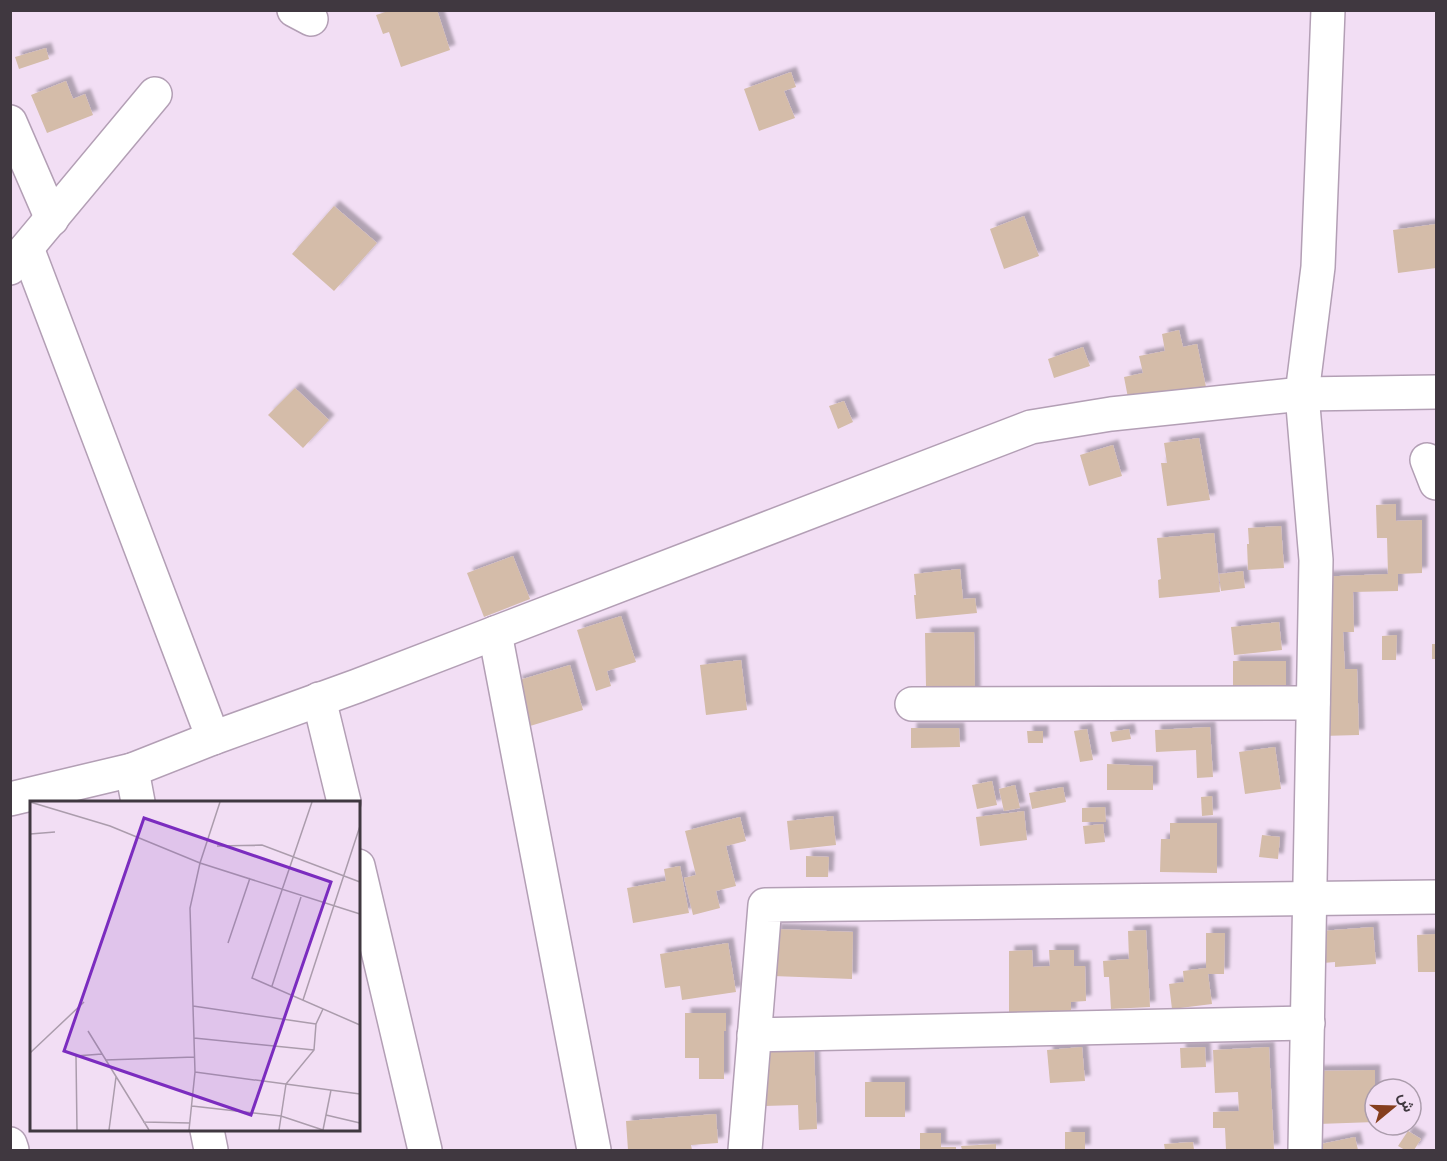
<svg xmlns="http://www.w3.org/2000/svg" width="1447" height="1161" font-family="'Alegreya Sans',Vazirmatn,sans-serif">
	<defs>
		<filter id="shadow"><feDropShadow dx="5.5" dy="-5.5" stdDeviation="1.5" flood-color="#0004"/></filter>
	</defs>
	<rect width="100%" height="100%" fill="#f2def4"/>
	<!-- building -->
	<g fill="#d4bca9" filter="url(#shadow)">
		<polygon points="392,10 437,10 450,50 401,67 389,32 383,34 376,15"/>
		<polygon points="46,48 49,59 19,69 15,57"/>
		<polygon points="791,72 796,87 784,91 795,118 759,131 744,89"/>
		<polygon points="66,81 73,99 85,94 93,115 47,133 31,95"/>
		<polygon points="334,206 377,243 334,291 292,254"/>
		<polygon points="1024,216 1039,256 1004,269 990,229"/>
		<polygon points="1436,224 1436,268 1398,273 1393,230"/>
		<polygon points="1179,330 1183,347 1197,344 1206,387 1129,403 1124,377 1143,373 1139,356 1165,351 1162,334"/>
		<polygon points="1083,347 1090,366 1054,378 1048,359"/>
		<polygon points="295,388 329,420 303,448 268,415"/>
		<polygon points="844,401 853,422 838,429 829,406"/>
		<polygon points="1199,438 1210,500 1167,506 1161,463 1167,463 1164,443"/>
		<polygon points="1113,445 1122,476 1089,486 1080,455"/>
		<polygon points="1396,504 1396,521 1422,520 1422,573 1398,574 1398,591 1353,592 1354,632 1343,632 1345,669 1357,669 1359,735 1322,736 1315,577 1388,574 1387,538 1377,538 1376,505"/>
		<polygon points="1281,526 1284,568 1248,570 1247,544 1249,544 1248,528"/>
		<polygon points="1214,533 1220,592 1159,598 1158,580 1161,579 1157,538"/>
		<polygon points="513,556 530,599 484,617 467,573"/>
		<polygon points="960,569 963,599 975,598 977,613 916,619 914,595 916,595 914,574"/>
		<polygon points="1243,571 1245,588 1221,591 1219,574"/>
		<polygon points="621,616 636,662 607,671 611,686 596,691 577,630"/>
		<polygon points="1279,622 1282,650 1234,655 1231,627"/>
		<polygon points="974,632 975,695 958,695 958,686 926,686 925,633"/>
		<polygon points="1397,635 1396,660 1382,660 1382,636"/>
		<rect x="1432" y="644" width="4" height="15"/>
		<polygon points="741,660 747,710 706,715 700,665"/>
		<polygon points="1233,661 1286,661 1286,700 1233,699"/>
		<polygon points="570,665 583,710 530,726 516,681"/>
		<polygon points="1210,727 1213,777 1197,778 1196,750 1156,752 1155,730"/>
		<polygon points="911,728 959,728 960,747 911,748"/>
		<polygon points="1087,729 1093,760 1080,762 1074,731"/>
		<polygon points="1129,729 1131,739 1112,742 1110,732"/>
		<polygon points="1027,731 1043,731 1043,743 1028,743"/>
		<polygon points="1275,747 1281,789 1245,794 1239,752"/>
		<polygon points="1107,764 1153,766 1153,790 1107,790"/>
		<polygon points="992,781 997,805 977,809 972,785"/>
		<polygon points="1015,785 1020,808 1004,811 999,789"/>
		<polygon points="1063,787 1066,802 1032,809 1029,793"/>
		<polygon points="1212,796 1213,815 1202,816 1201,797"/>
		<polygon points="1105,807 1106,822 1082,822 1082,808"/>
		<polygon points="1024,811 1027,840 980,846 976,817"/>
		<polygon points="833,816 836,845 790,850 787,821"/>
		<polygon points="740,817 746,841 726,846 736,886 716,891 720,908 693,915 684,878 696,875 685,831"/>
		<polygon points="1170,823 1217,823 1217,873 1160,872 1161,839 1170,839"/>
		<polygon points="1103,824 1105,842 1085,844 1083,826"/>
		<polygon points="1262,835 1280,837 1278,859 1259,857"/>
		<polygon points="806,856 829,857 828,877 806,877"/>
		<polygon points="680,866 689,913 633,923 627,888 666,881 664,869"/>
		<polygon points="1373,927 1376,964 1335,967 1335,962 1323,963 1321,931"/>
		<polygon points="775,929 853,932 852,979 773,976"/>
		<polygon points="1146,930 1150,1007 1111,1009 1109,977 1104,977 1103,961 1129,959 1128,931"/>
		<polygon points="1206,933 1225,933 1224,974 1208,974 1212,1004 1172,1009 1169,984 1184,982 1183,971 1206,968"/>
		<polygon points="1436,934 1436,972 1418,972 1417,935"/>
		<polygon points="728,943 736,992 682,1000 680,986 665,988 660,954"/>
		<polygon points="1032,950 1033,967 1050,966 1049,950 1074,950 1074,966 1085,966 1086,1001 1071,1002 1071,1014 1009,1016 1009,951"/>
		<polygon points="685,1013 726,1013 726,1031 724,1031 724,1079 699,1079 699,1058 685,1058"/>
		<polygon points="1082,1047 1085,1081 1050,1083 1047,1050"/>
		<polygon points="1205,1047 1206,1067 1181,1068 1180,1048"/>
		<polygon points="1269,1047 1274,1150 1226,1150 1225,1128 1213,1128 1213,1112 1239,1111 1238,1092 1215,1093 1213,1050"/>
		<polygon points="814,1048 817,1129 799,1130 798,1105 764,1106 762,1051"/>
		<polygon points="1375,1070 1375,1122 1318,1124 1316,1071"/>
		<rect x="865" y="1082" width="40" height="35"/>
		<polygon points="716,1114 718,1143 691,1145 692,1150 628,1150 626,1121"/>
		<polygon points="1408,1131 1421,1139 1414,1150 1405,1150 1398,1146"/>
		<rect x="1065" y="1132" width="20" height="18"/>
		<polygon points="920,1133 941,1133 941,1147 956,1147 956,1150 920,1150"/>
		<polygon points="1355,1137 1358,1150 1317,1150 1316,1145"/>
		<polygon points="1193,1142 1194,1150 1165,1150 1164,1144"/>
		<polygon points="996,1144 996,1150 962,1150 961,1146"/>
	</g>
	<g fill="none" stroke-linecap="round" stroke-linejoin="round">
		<!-- minor casing -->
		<g stroke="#b39fb5" stroke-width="36">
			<g id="minor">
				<polyline points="294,10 311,19"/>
				<polyline points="10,122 52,219"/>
				<polyline points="27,248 213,738"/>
				<polyline points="10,268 155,94"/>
				<polyline points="1427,460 1436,483"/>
				<polyline points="495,633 594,1150"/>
				<polyline points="319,699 344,802"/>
				<polyline points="912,704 1313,703"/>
				<polyline points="132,770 138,802"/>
				<polyline points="10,799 132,770 213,738 357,686 495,633 1031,427 1111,414 1302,394 1436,392"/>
				<polyline points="358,866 425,1150"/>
				<polyline points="754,1035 1308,1023"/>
				<polyline points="207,1130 211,1150"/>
				<polyline points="10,1144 12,1150"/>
				<polyline points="745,1150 765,905 1436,897"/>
				<polyline points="1305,1150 1316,560 1302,394 1318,267 1328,10"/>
			</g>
		</g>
		<!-- minor -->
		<use href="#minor" stroke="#fff" stroke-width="33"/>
	</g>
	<!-- overview -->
	<g transform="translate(30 801)">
		<rect width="330" height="330" fill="#f2def4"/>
		<path fill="none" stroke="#ab9cac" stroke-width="1.5" d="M 0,1 L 80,25 L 170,62 L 330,113M 282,1 L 222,177 L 330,224M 0,33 L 25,31M 187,45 L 232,44 L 330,81M 198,142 L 220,77M 242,185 L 271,96M 273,199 L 330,25M 163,205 L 286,223M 58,230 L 119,329M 164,237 L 284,249M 0,252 L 54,201M 75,259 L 165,256M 165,271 L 330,293M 162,305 L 251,315 L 293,329M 296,314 L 330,322M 113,321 L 160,322M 47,329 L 46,255 L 72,253M 79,329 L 86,276M 159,329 L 165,271 L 160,107 L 170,62 L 190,1M 249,329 L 256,283 L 284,249 L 286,223 L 293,208M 293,329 L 301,289"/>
		<path fill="#7b2cbf" fill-opacity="0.15" stroke="#7b2cbf" stroke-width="3" d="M 114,17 L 301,81 L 221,314 L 34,250 Z"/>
		<rect width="330" height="330" fill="none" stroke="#403840" stroke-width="3"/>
	</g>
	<!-- border -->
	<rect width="1447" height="1161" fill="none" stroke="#403840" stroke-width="24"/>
	<!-- north arrow -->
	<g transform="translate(1393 1107) rotate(71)"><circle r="28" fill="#f2def4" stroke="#ab9cac" stroke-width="1.5"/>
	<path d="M0-4.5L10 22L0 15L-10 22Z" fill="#853e1e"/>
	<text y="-9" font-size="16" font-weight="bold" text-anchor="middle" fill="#403840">ش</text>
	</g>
</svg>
